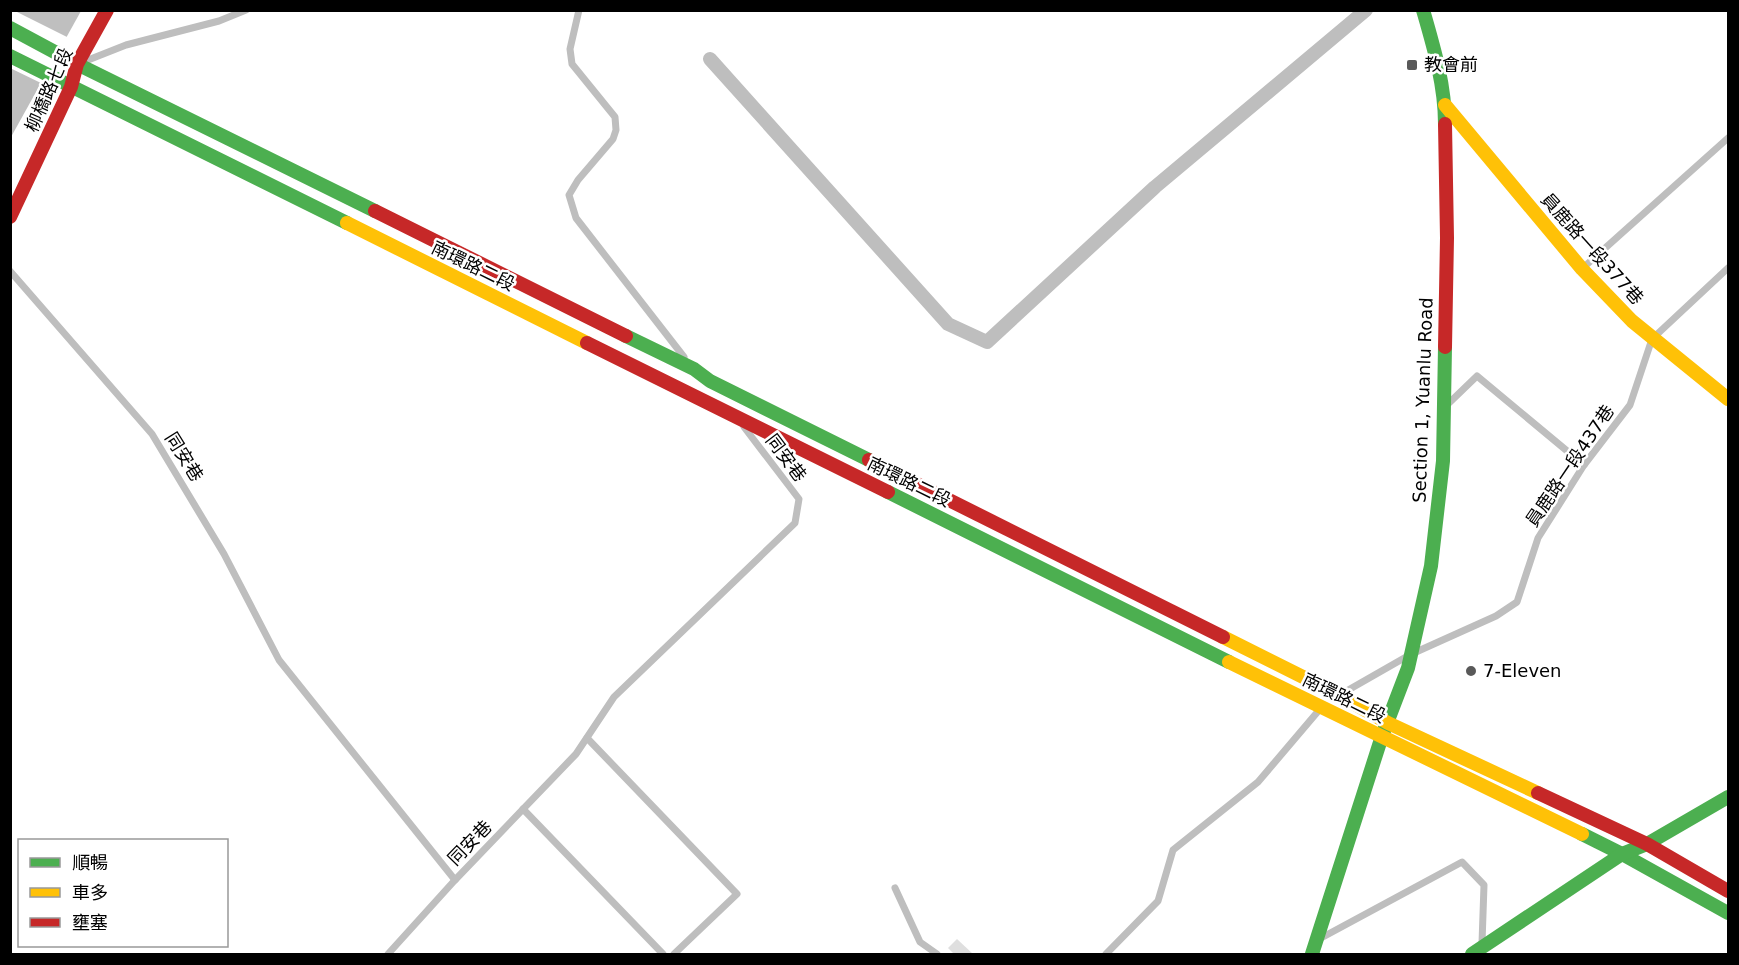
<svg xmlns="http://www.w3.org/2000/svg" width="1739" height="965" font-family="'DejaVu Sans','Noto Sans TC',sans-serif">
	<rect width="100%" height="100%" fill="#fff"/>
	<!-- water -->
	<polygon fill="#bfbfbf" points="11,11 81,11 11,137"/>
	<!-- pier -->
	<polygon fill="#fff" points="11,11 15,11 69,38 43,84 10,68"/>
	<!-- building -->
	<polygon fill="#dfdfdf" points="957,939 973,954 954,954 948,948"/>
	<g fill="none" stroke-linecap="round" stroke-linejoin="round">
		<!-- lane -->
		<g stroke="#bebebe" stroke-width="7">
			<polyline points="579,10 570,49 572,64 615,117 616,130 613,139 578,180 569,195 576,218 684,357"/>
			<polyline points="83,62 126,45 219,21 246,10"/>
			<polyline points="1584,267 1728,138"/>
			<polyline points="10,271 152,434 224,554 279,660 455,880"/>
			<polyline points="1449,403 1477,376 1584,465"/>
			<polyline points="1416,652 1496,616 1517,602 1538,538 1584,465 1630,405 1652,339 1728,268"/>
			<polyline points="1343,693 1406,657"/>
			<polyline points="587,738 737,894 674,954"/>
			<polyline points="523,809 663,954"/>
			<polyline points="895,888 920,942 937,954"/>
			<polyline points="1321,938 1462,862 1484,885 1482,943"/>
			<polyline points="388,954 455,880 576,754 614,697 795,523 799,499 744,427"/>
			<polyline points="1106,954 1158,901 1173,850 1258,782 1320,709"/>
		</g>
		<!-- street -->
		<polyline stroke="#bebebe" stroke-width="14" points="710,59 948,324 987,342 1155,187 1366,10"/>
		<!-- fast -->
		<g stroke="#4caf50" stroke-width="14">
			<path d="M 1423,10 C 1434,48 1445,85 1445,124"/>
			<polyline points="10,28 77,64 375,211"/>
			<polyline points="10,56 347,223"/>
			<polyline points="626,336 694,369 710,381 869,460"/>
			<polyline points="888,492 1229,662"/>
			<polyline points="1582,834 1622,854 1728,913"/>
			<polyline points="1312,954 1382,736 1408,668 1431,566 1443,461 1445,347"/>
			<polyline points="1472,954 1622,854 1647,844 1728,797"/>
		</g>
		<!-- slow -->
		<g stroke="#ffc107" stroke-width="14">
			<polyline points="1445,105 1582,269 1632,321 1728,399"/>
			<polyline points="347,223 587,343"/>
			<polyline points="1223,637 1339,695 1388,723 1538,793"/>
			<polyline points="1229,662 1582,834"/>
		</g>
		<!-- jam -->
		<g stroke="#c62828" stroke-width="14">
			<polyline points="375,211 626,336"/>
			<polyline points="10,217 71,87 77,64 107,10"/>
			<polyline points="587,343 888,492"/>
			<polyline points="1445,347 1447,238 1445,124"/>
			<polyline points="869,460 1223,637"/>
			<polyline points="1538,793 1647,844 1728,891"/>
		</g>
	</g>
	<!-- markers -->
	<g fill="#595959" stroke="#fff" stroke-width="2">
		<rect x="1406" y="59" width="12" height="12" rx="3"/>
		<circle cx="1471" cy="671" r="6"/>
	</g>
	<g text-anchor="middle" stroke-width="5" stroke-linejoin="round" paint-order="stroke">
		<!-- poi labels -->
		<g font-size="18" fill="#000" stroke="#fff" text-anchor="start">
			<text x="1424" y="71">教會前</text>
			<text x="1483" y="677">7-Eleven</text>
		</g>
		<!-- street labels -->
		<g font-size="18" fill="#000" stroke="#fff">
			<text transform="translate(49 90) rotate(-66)" y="6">柳橋路七段</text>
			<text transform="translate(1592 249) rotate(48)" y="6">員鹿路一段377巷</text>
			<text transform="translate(473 266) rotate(26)" y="6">南環路二段</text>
			<text transform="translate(1423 400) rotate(-88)" y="6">Section 1, Yuanlu Road</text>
			<text transform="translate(184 457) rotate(58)" y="6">同安巷</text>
			<text transform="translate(786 458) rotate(53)" y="6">同安巷</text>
			<text transform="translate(1570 466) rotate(-56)" y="6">員鹿路一段437巷</text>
			<text transform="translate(909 482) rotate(26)" y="6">南環路二段</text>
			<text transform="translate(1344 698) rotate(26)" y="6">南環路二段</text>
			<text transform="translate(470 843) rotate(-46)" y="6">同安巷</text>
		</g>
	</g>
	<!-- border -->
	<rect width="1739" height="965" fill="none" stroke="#000000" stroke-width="24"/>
	<!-- legend -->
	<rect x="18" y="839" width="210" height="108" fill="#ffffff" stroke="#999999" stroke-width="1.5"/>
	<rect x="30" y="858" width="30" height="9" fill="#4caf50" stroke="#999999" stroke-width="1.5"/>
	<text x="72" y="869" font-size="18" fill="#000000">順暢</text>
	<rect x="30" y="888" width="30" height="9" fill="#ffc107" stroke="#999999" stroke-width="1.5"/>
	<text x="72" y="899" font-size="18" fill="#000000">車多</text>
	<rect x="30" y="918" width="30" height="9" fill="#c62828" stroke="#999999" stroke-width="1.5"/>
	<text x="72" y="929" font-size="18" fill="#000000">壅塞</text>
</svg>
